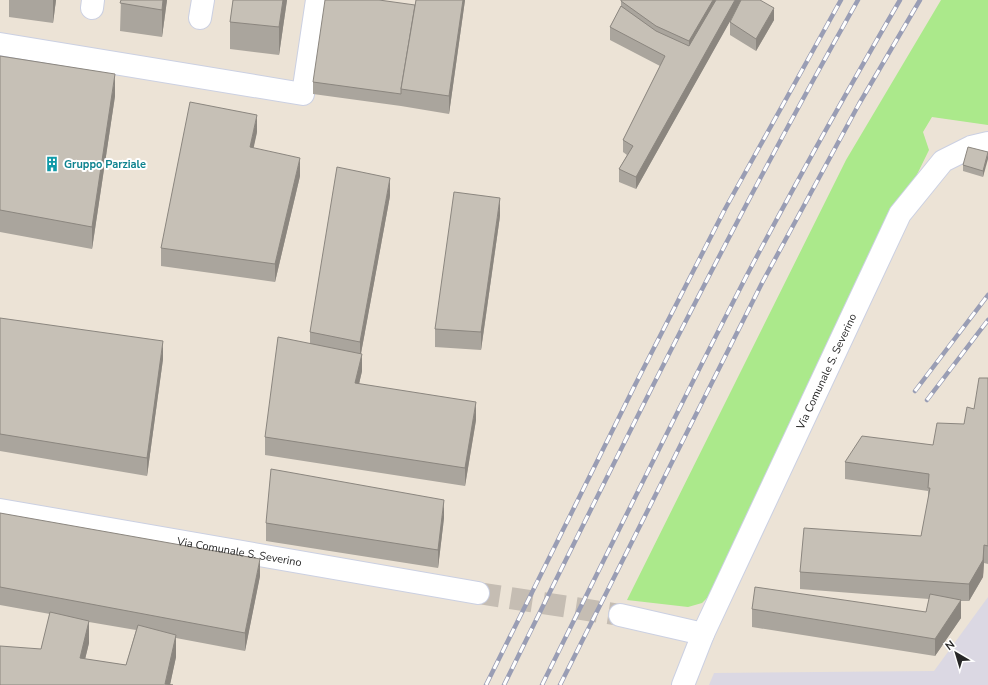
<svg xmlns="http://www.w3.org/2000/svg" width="988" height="685" font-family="'Nunito Sans',sans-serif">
	<rect width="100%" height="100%" fill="#ece3d6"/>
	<!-- industrial -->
	<polygon fill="#dbd8e3" points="988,597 988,685 709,685 714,673 934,671"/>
	<!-- green -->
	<polygon fill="#abe98b" points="941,0 988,0 988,125 932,117 923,132 929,150 712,593 702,603 688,607 627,600 846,160"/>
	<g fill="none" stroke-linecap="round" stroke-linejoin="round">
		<!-- street-tunnel -->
		<polyline stroke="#c5bdb3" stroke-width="22" stroke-dasharray="22 11" stroke-linecap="butt" points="478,593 620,615"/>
		<!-- street casing -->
		<g stroke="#cbd0e2" stroke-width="24">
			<g id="street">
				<polyline points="92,8 93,0"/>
				<polyline points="200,18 203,0"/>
				<polyline points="0,44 303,94 317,0"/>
				<path id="s1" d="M 0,510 L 478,593"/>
				<polyline points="620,615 703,634"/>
				<path id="s2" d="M 683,685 L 703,634 L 900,214 L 943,161 L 971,147 L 988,143"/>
			</g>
		</g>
		<!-- street -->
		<use href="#street" stroke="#fff" stroke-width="22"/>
		<!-- rail casing -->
		<g stroke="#999db4" stroke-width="4.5">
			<g id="rail">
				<polyline points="915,391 988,295"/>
				<polyline points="927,400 988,320"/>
				<polyline points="486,685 635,385 725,209 841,0"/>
				<path d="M 504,685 C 618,454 731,224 858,0"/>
				<path d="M 542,685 C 610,548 677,411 747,275 C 796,182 847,91 900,0"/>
				<polyline points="560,685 762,283 859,104 920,0"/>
			</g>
		</g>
		<!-- rail -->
		<use href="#rail" stroke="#fff" stroke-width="3" stroke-dasharray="9" stroke-linecap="butt"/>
	</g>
	<!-- wall -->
	<g fill="#aaa59d" fill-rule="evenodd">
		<polygon points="9,0 56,0 53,23 9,17"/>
		<polygon points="121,0 167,0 162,37 120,31"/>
		<polygon points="233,0 287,0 279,55 230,49 230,22"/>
		<polygon points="416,0 465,0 449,114 401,106 313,94 313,82 415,5"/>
		<polygon points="760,0 774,20 756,51 730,35 730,22 736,10 636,189 619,182 619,169 627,155 623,152 623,140 660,66 610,40 610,27 621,6 621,1"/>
		<polygon points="0,56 115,96 92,249 0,232"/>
		<polygon points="257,132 253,148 300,176 275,282 161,266 161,248"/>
		<polygon points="988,152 983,177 963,171 963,165"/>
		<polygon points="390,196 361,353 362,371 359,384 476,420 465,486 265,455 265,437 310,343 310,332"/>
		<polygon points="500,216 481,350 435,347 435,329"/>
		<polygon points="0,318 163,359 147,476 0,451"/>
		<polygon points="988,378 988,564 984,563 983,577 969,601 961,601 961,618 935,656 752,627 752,609 926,612 929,599 800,589 800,572 921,536 928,502 928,491 845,479 845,462 933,445 964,424 974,409"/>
		<path d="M 0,513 L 260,576 L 245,651 L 176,638 L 176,657 L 170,684 L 0,685 L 41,649 L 50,614 L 0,605 L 0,627 ZM 89,622 L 136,630 L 126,665 L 85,659 L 89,643 Z"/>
		<polygon points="444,518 438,568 266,541 266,523"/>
	</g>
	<!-- shaded-wall -->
	<g fill="#8b867f">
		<polygon points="53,0 56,0 53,23"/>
		<polygon points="163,0 167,0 162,37 162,10"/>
		<polygon points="283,0 287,0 279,55 279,27"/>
		<polygon points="463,0 465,0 449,114 449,96"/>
		<polygon points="713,0 723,0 689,58 689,41"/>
		<polygon points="735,0 742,0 636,189 636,177"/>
		<polygon points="774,8 774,20 756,51 756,39"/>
		<polygon points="115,74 115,96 92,249 92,227"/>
		<polygon points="257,115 257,132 250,165 250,147"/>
		<polygon points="988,153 988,159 983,177 983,171"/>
		<polygon points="300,158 300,176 275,282 275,264"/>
		<polygon points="390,178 390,196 360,359 360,342"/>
		<polygon points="500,198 500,216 481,350 481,332"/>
		<polygon points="163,341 163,359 147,476 147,458"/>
		<polygon points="362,354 362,371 355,401 355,383"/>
		<polygon points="476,402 476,420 465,486 465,468"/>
		<polygon points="444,500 444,518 438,568 438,550"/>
		<polygon points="984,545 984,563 983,577 969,601 969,584"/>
		<polygon points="260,559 260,576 245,651 245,633"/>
		<polygon points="961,600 961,618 935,656 935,639"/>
		<polygon points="89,621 89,643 80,680 80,658"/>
		<polygon points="176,635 176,657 170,685 165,685"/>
	</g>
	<!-- building -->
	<g fill="#c6c0b6" stroke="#8b867f">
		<polygon points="121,0 163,0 162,10 120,3"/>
		<polygon points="233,0 283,0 279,27 230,22"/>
		<polygon points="325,0 379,0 415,5 401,89 401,94 313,82"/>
		<polygon points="416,0 463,0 449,96 401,89"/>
		<polygon points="621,0 713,0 689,41 656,26 621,1"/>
		<polygon points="716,0 735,0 636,177 619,169 633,146 623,140 665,56 610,27 621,6 656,31 689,46"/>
		<polygon points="741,0 760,0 774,8 756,39 730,22"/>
		<polygon points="0,56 115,74 92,227 0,210"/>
		<polygon points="190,102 257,115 250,147 300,158 275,264 161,248"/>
		<polygon points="968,147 988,152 983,171 963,165"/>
		<polygon points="337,167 390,178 360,342 310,332"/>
		<polygon points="454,192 500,198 481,332 435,329"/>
		<polygon points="0,318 163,341 147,458 0,434"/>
		<polygon points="278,337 362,354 355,383 476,402 465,468 265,437"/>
		<polygon points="979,378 988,378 988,546 984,545 983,560 969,584 800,572 804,528 921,536 930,488 928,488 929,474 845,462 862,436 933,445 937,423 964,424 967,407 974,409"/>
		<polygon points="271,469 444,500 438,550 266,523"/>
		<polygon points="0,513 260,559 245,633 0,587"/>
		<polygon points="755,587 926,612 930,594 961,600 935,639 752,609"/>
		<polygon points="50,612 89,621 80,658 126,665 138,625 176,635 165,684 173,685 0,685 0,646 41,649"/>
	</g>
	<!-- icons -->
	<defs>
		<g id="building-bare" transform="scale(1.2)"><path d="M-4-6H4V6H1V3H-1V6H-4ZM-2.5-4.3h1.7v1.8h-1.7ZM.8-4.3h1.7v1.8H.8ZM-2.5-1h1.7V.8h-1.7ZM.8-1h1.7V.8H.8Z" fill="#0f9aa8" stroke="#fff" stroke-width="2.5" paint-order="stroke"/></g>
	</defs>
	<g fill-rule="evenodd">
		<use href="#building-bare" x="52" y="164"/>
	</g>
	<g text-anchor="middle" stroke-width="4" stroke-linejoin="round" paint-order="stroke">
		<!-- culture labels -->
		<g font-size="11" font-weight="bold" fill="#0d838f" stroke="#fff" text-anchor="start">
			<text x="64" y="168">Gruppo Parziale</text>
		</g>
		<!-- street labels -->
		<g font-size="11" fill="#272727" stroke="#fff">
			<text dy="4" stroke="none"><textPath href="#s2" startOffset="345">Via Comunale S. Severino</textPath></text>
			<text dy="4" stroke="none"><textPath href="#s1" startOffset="243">Via Comunale S. Severino</textPath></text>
		</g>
	</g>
	<!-- north arrow -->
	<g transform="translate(956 653) rotate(322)" stroke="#ffffff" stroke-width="3" paint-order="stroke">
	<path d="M0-3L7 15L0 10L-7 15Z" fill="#272727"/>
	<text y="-6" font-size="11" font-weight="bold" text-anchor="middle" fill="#272727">N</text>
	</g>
</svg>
